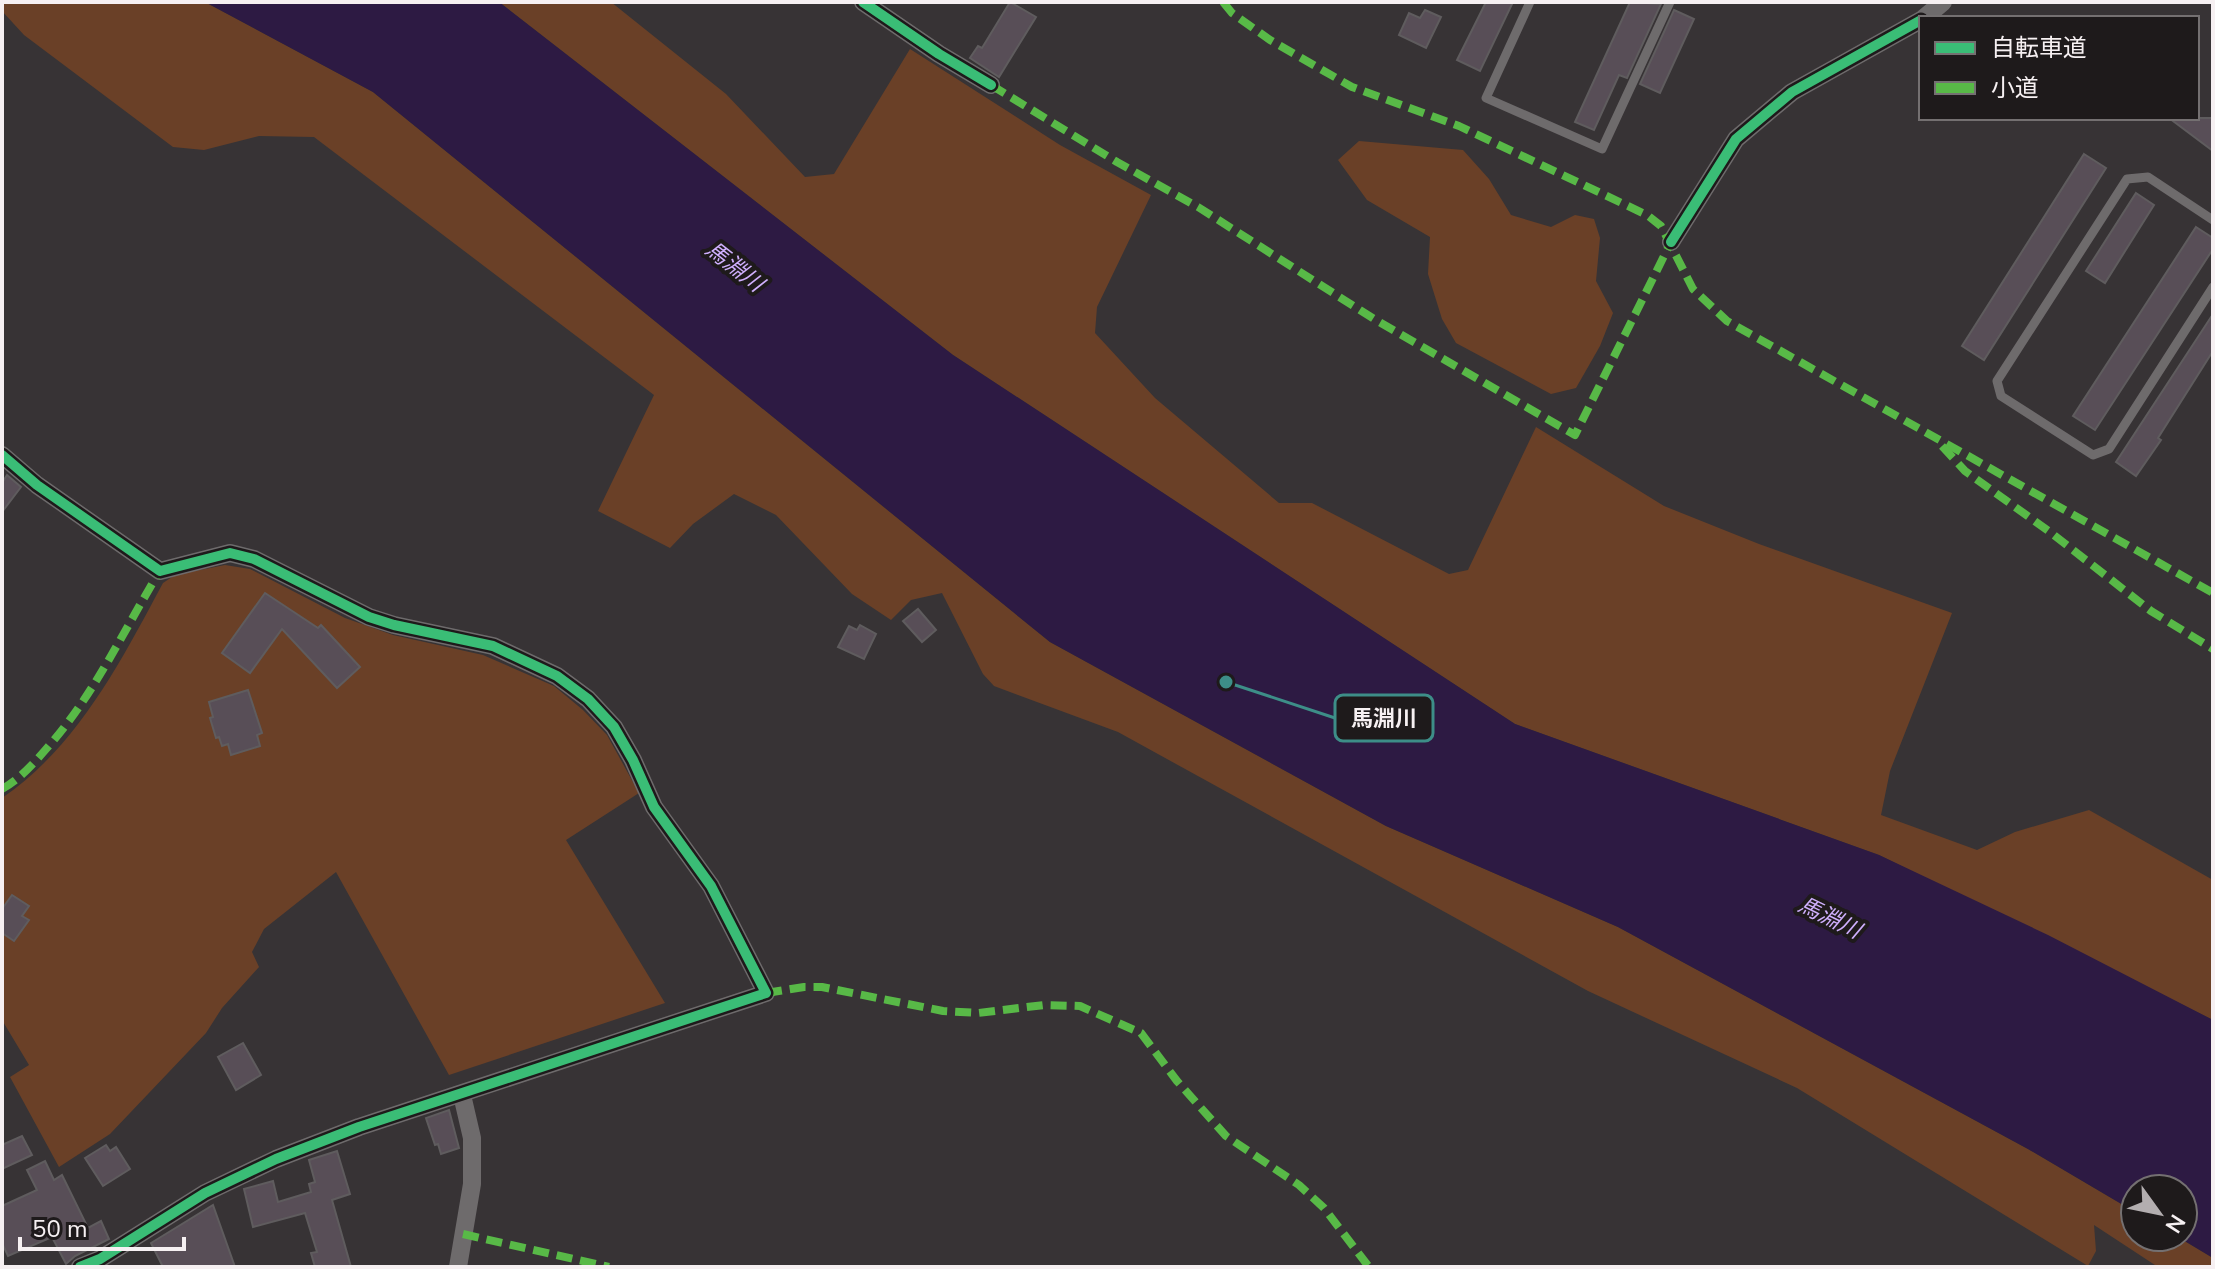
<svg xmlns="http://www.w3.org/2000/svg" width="2215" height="1269" font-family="'Nunito Sans','Noto Sans JP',sans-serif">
	<rect width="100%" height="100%" fill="#373335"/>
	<!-- green -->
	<g fill="#6a4027">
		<polygon points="2,2 205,2 373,92 1050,642 1386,826 1618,927 2028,1149 2135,1212 2135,1237 2178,1237 2213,1258 2213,1267 2158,1267 2094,1225 2096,1251 2088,1266 1797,1088 1588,991 1118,732 994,686 983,674 942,593 911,600 891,620 852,594 776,515 734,494 693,524 670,548 598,511 654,395 314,137 259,136 204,150 173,147 24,35 2,11"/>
		<polygon points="499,2 611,2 726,94 805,177 834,174 910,49 1060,145 1151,195 1097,307 1095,333 1155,398 1279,503 1312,503 1449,574 1468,570 1536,427 1664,506 1759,544 1952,613 1890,771 1881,815 1977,850 2015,832 2089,810 2213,880 2213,1020 1879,855 1515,724 953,355"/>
		<polygon points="1359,141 1463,150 1489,179 1511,215 1551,227 1575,215 1594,219 1600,238 1596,281 1613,313 1600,346 1576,388 1551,394 1456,343 1442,319 1428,274 1430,237 1367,200 1338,160"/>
		<path d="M 225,565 L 250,569 L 345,618 L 393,635 L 483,655 L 554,686 L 583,710 L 607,735 L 639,793 L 566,840 L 665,1003 L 449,1075 L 336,872 L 264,929 L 252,952 L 259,967 L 222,1008 L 206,1033 L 110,1134 L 59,1167 L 10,1077 L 29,1065 L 2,1020 L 2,798 C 78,746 121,661 163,583 L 175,575 Z"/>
	</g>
	<!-- water -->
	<polygon fill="#2d1a43" points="205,2 499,2 953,355 1515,724 1879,855 2048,935 2213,1020 2213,1258 2178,1237 2183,1237 2183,1189 2135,1189 2135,1212 2028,1149 1618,927 1386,826 1050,642 373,92"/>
	<!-- building -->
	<g fill="#584e57" stroke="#5f5c5e" stroke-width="2">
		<polygon points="1010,2 1036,17 999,77 970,58 978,46 982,48"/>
		<polygon points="1486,2 1513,2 1480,71 1457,60"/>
		<polygon points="1630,2 1661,4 1627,78 1619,75 1594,130 1575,122"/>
		<polygon points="1425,10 1441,17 1426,48 1399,35 1409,13 1420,18"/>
		<polygon points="1674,10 1694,19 1660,93 1640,84"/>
		<polygon points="2169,118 2213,118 2213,151"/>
		<polygon points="2084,154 2106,168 1984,360 1962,346"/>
		<polygon points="2136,193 2154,205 2105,283 2086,271"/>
		<polygon points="2196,227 2213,238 2213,249 2095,430 2073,416"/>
		<polygon points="2213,314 2213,351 2158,438 2161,440 2136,476 2116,462"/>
		<polygon points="7,475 21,487 2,512 2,483"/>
		<polygon points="265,593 318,628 321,625 360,667 337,688 282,629 250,673 222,653"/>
		<polygon points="918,609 936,630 922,642 903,621"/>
		<polygon points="860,625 876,634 864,659 838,647 849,626 857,630"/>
		<polygon points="248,690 262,733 257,735 260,746 231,755 228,744 222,746 219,737 216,738 210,718 213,717 209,702"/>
		<polygon points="12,895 29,906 22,916 29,920 14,941 2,933 2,909"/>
		<polygon points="243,1043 261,1075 236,1090 218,1057"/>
		<polygon points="449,1110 459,1148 441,1154 438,1144 435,1145 426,1118"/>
		<polygon points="22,1136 32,1155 2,1169 2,1145"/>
		<polygon points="106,1145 110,1151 116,1147 130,1169 103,1186 85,1158"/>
		<polygon points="337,1151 350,1194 332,1200 351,1267 315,1267 311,1253 317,1252 305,1213 253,1227 244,1189 273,1181 278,1202 311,1192 309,1184 315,1182 309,1160"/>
		<polygon points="45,1161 54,1180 62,1175 88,1228 101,1221 109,1239 75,1256 66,1264 52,1237 8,1256 2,1243 2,1206 37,1190 27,1170"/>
		<polygon points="213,1205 235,1267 163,1267 151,1243"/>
	</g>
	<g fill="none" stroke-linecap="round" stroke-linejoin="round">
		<!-- service -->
		<g stroke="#6e6b6c" stroke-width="9">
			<polyline points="1530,2 1486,98 1602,149 1670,2"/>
			<polyline points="2213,220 2148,177 2127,179 1997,381 2001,396 2093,455 2109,449 2213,287"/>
		</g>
		<!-- minor -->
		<g stroke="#6e6b6c" stroke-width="18">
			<polyline points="863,2 939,54 991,85"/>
			<polyline points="1924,18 1943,2"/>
			<polyline points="1671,242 1736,139 1792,92 1921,20"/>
			<polyline points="2,455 37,485 160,571 230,553 254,559 369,617 394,625 493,646 557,676 588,699 614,727 633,760 654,807 711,886 766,993 359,1127 276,1159 205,1193 100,1259 80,1267"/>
			<polyline points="458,1267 472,1184 472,1138 462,1095"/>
		</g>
		<!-- quiet -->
		<g stroke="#58b947" stroke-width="8" stroke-dasharray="16 8" stroke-linecap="butt">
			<polyline points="1223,2 1232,13 1270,40 1352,87 1459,126 1647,215 1661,226 1693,289 1727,321 2213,593"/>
			<polyline points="991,85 1117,162 1198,207 1374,319 1575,435 1671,242"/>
			<polyline points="1942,446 1965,471 2050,532 2151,611 2213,649"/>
			<path d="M 2,789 C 20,779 34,763 47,748 C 95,694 123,631 160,571"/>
			<polyline points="766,993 804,987 822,987 943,1011 978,1013 1044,1005 1080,1006 1141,1033 1177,1081 1226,1136 1299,1185 1324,1208 1369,1267"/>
			<polyline points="463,1234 609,1267"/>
		</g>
		<!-- cycleway casing -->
		<g stroke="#1e1a1b" stroke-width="15">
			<g id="cycleway">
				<polyline points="863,2 939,54 991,85"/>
				<polyline points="1671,242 1736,139 1792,92 1921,20"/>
				<polyline points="2,455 37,485 160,571 230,553 254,559 369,617 394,625 493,646 557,676 588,699 614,727 633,760 654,807 711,886 766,993 359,1127 276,1159 205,1193 100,1259 80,1267"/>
			</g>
		</g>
		<!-- cycleway -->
		<use href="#cycleway" stroke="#3abd76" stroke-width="10"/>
	</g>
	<g text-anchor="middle" stroke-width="8" stroke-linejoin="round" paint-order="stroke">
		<!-- water labels -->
		<g font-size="22" font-style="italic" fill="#cfaffd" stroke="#1e1a1b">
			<text transform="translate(735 266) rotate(38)" y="8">馬淵川</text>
			<text transform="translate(1830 917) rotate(26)" y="8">馬淵川</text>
		</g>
	</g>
	<!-- callouts -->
	<path fill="none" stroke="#3d8e88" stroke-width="3" d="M1226 682L1335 718"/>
	<circle fill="#3d8e88" stroke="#1e1a1b" stroke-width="3" cx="1226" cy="682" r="8"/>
	<rect fill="#1e1a1b" stroke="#3d8e88" stroke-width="3" x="1335" y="695" width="98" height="46" rx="8"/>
	<g font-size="22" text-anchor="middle" font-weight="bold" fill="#f6f0f2">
		<text x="1384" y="726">馬淵川</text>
	</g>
	<!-- border -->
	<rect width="2215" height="1269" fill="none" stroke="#f6f0f2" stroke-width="8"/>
	<!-- legend -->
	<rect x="1919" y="16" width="280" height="104" fill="#1e1a1b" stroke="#747071" stroke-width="2"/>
	<rect x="1935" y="42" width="40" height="12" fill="#3abd76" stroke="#747071" stroke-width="2"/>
	<text x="1991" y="56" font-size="24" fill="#f6f0f2">自転車道</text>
	<rect x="1935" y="82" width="40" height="12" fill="#58b947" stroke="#747071" stroke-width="2"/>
	<text x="1991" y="96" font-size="24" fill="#f6f0f2">小道</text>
	<!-- north arrow -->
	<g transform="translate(2159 1213) rotate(123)"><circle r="38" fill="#1e1a1b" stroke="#747071" stroke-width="2"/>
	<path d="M0-6L14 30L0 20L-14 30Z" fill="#b3aeb0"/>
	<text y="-12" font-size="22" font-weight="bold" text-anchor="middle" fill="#f6f0f2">N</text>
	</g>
	<!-- scale -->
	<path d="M20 1237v12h164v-12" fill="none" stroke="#f6f0f2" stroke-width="4"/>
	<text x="32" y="1237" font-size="24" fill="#f6f0f2" stroke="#1e1a1b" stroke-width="6" paint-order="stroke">50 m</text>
</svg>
